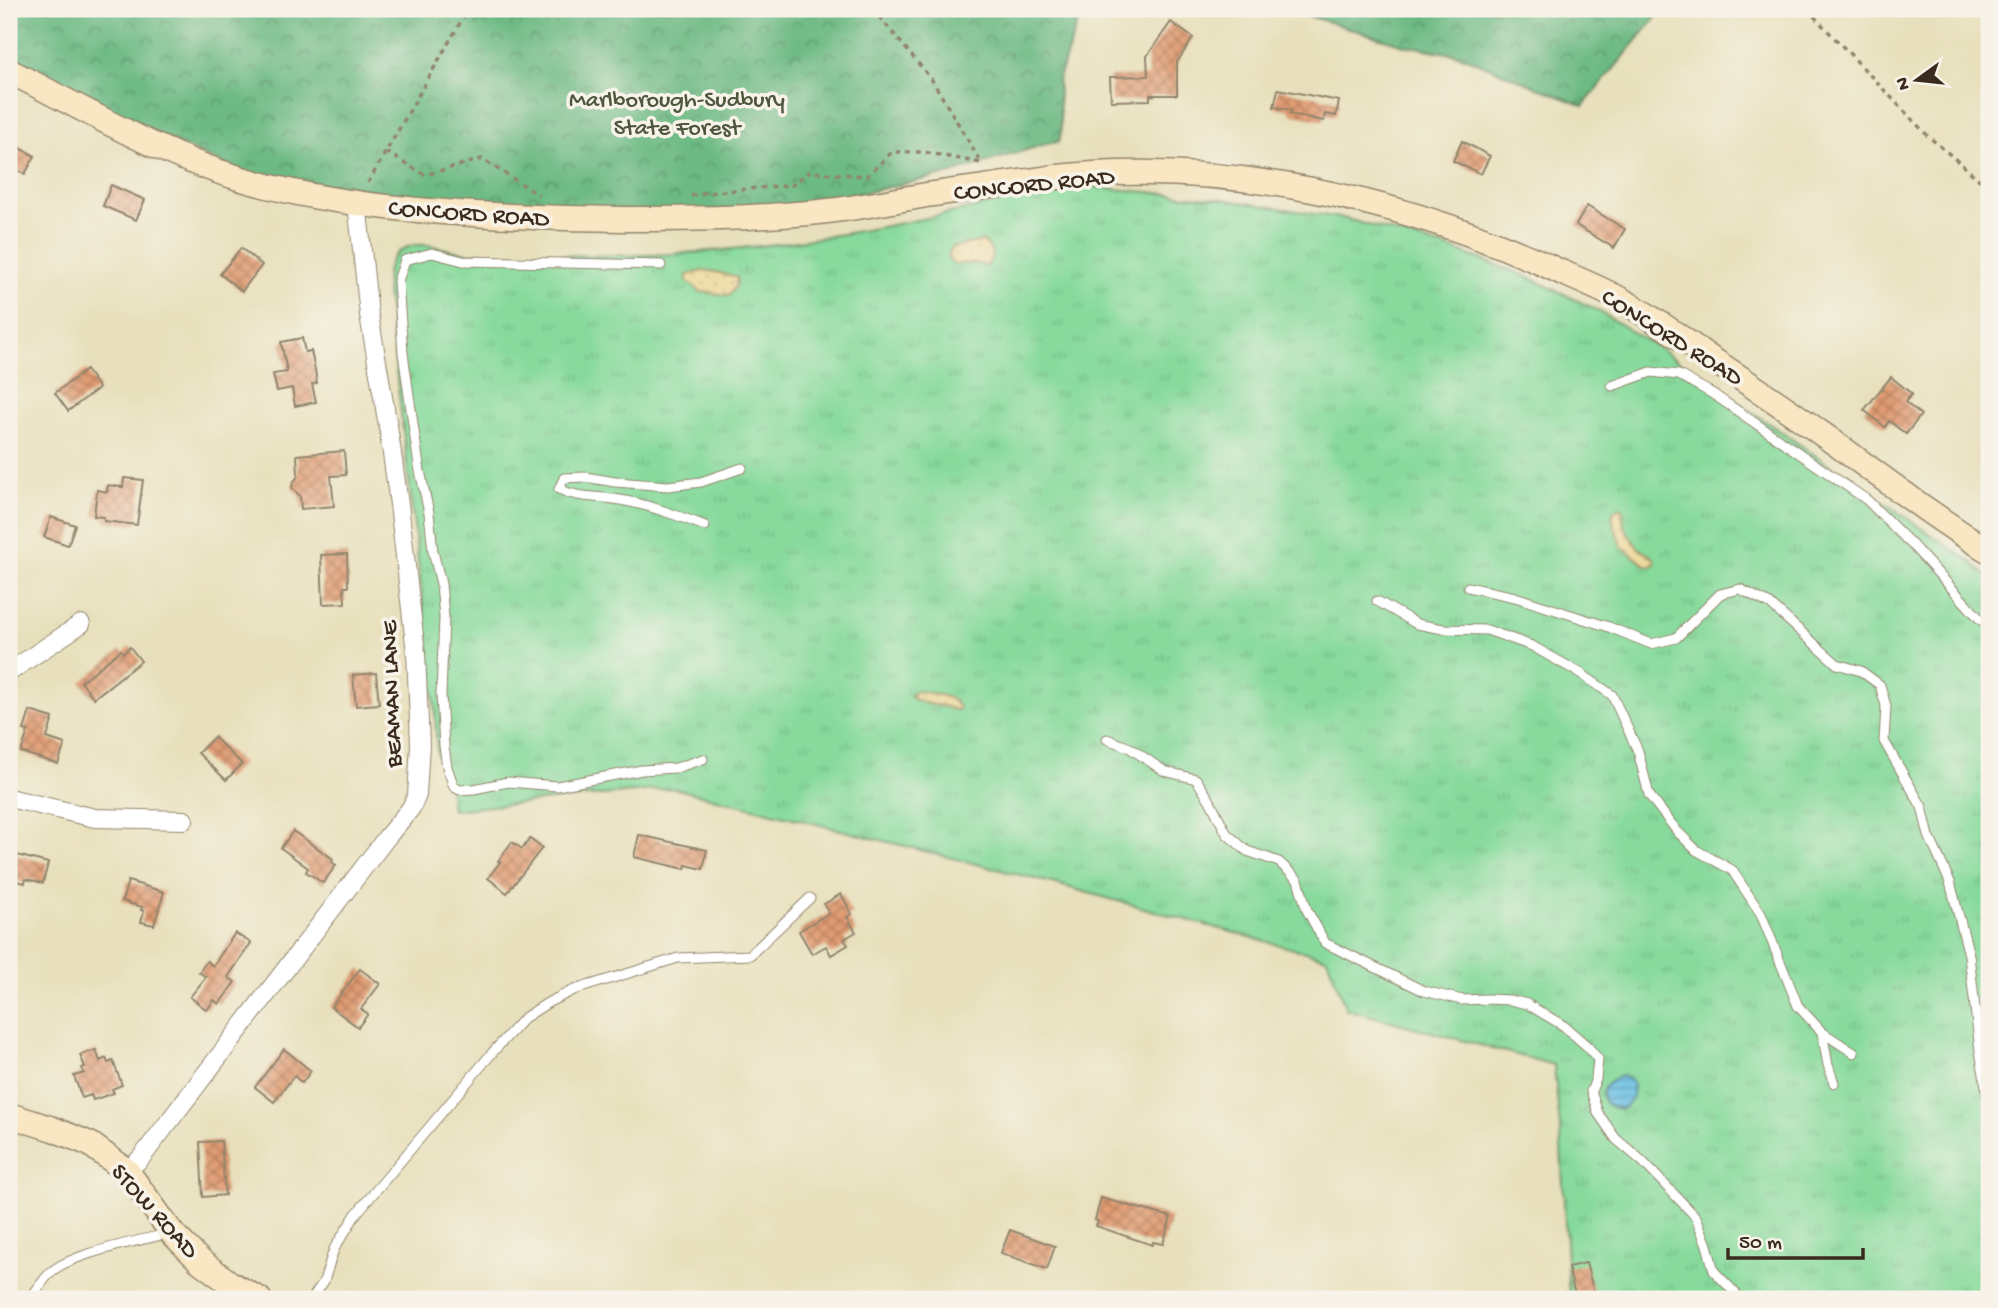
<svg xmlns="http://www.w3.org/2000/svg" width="1998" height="1308" font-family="'Gochi Hand',sans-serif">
	<defs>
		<pattern id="grass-tufts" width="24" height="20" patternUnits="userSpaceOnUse" patternTransform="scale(1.75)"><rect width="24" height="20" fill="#87da9c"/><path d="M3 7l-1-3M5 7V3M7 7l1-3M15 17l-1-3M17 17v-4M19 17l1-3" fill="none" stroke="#75bb86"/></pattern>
		<pattern id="forest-crowns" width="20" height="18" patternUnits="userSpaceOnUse" patternTransform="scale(1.75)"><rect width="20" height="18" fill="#6dba84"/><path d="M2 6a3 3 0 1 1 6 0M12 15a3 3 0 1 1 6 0" fill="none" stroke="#5b976b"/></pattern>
		<pattern id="sand-dots" width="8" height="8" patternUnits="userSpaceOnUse" patternTransform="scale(1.75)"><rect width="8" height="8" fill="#eeda9e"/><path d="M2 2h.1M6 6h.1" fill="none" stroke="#cdbb88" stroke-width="1.8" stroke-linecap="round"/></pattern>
		<pattern id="water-rules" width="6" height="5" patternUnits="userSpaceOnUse" patternTransform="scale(1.75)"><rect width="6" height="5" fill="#66bfe3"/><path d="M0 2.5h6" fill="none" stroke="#559bb7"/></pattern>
		<pattern id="building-cross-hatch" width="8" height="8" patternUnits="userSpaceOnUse" patternTransform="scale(1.75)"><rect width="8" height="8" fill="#e09b72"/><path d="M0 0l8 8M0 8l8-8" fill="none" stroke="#b77f5d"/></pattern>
	</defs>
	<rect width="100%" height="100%" fill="#f7f3e8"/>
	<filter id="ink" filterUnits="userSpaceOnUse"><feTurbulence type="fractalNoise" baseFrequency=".0143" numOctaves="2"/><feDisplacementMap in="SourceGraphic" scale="14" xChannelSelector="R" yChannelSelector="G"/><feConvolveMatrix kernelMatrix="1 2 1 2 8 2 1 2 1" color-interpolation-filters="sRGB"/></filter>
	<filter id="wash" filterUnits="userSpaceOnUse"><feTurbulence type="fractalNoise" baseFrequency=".00686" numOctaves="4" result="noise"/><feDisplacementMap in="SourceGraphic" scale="28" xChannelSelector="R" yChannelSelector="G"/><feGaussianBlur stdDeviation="1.57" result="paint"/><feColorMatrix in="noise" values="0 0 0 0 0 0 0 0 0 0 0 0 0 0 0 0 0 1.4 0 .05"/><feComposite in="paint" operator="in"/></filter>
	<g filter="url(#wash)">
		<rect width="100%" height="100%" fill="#e8e0bc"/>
		<!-- grass -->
		<path fill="url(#grass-tufts)" stroke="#61825d" stroke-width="2" d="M 1095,180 L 1095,187 L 1221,199 L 1347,219 L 1455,250 L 1526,276 L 1595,309 L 1660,349 L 1971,562 L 1989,577 L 1989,1299 L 1569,1299 L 1560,1128 L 1554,1065 L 1346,1009 L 1327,958 L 1052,883 L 673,788 L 452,810 L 449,787 L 437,754 L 435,709 L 390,317 C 388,292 377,259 408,247 C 424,241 443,249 460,252 C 468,254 477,254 486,254 C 509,256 532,255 555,255 C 594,256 633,256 672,254 C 816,246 955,213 1095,180 Z"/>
		<!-- forest -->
		<g fill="url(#forest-crowns)" stroke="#547251" stroke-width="2">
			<polygon points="9,9 1082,9 1058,81 1061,132 1059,142 1049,143 948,174 867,192 762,211 507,212 255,178 9,69"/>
			<polygon points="1286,9 1663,9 1583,106 1459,55 1404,45"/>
		</g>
		<!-- sand -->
		<g fill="url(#sand-dots)" stroke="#94825e" stroke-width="2">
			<path d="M 983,241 C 992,248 995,256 987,266 L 973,263 L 955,265 L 949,260 L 948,255 L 953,247 Z"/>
			<polygon points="703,271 711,271 737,277 736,286 729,295 701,292 687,281 687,275"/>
			<path d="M 1618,508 L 1622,508 C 1623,512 1623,516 1623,519 C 1624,529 1634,544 1641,550 C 1647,554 1651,554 1655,560 L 1655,564 L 1649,566 L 1645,565 L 1621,546 L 1612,518 L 1614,511 Z"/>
			<path d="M 916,691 C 930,693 951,694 959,707 L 958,710 C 954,710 950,708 946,707 C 933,704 921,705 910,696 Z"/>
		</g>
		<!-- water -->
		<path fill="url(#water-rules)" stroke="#507480" stroke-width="2" d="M 1622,1076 L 1631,1080 C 1636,1094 1634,1100 1622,1109 C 1595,1108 1597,1082 1622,1076 Z"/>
		<g id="blocks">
			<!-- building -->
			<g fill="url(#building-cross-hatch)">
				<polygon points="1171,22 1193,38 1177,62 1177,95 1150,95 1150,100 1111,101 1110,77 1148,76 1147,56"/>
				<polygon points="1278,89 1339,101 1336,116 1325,114 1324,121 1290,114 1291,110 1274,107"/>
				<polygon points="1462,141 1490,156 1481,174 1453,161"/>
				<polygon points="9,142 35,156 25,174 9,165"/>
				<polygon points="111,185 145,200 136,220 103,206"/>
				<polygon points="1587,206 1625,229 1614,248 1576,225"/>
				<polygon points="241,248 262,265 242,291 220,274"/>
				<polygon points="302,338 305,352 311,351 315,370 317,383 312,384 316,402 295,406 292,388 277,391 273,374 287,372 281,342"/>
				<polygon points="86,370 99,388 68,411 55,393"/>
				<polygon points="1891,377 1912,394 1905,402 1921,415 1906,434 1889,421 1885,427 1864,410"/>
				<polygon points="344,451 346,475 331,476 334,506 301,509 300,496 292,488 293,483 298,476 297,455"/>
				<polygon points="124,478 143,480 137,525 104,521 104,517 94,516 97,490 107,492 108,485 123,487"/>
				<polygon points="51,517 75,525 68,545 44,537"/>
				<polygon points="347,554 348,587 344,587 345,603 323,604 321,555"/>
				<polygon points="130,647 141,661 94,698 81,682 121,650 123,653"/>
				<polygon points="376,673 379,704 356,706 353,675"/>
				<polygon points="30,711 53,718 47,738 65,744 58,764 21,752 28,731 24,730"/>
				<polygon points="214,737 242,764 226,780 198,753"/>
				<polygon points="293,831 333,859 332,862 336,865 323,883 306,872 308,868 281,848"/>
				<polygon points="639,835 707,850 703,869 686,865 685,869 634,857"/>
				<polygon points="530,839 542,848 507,893 488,878 500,862 498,861 512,842 522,849"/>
				<polygon points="9,853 48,863 43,883 26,879 25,883 9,879"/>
				<polygon points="128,881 164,892 154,925 141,922 144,911 141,910 142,907 122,901"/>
				<polygon points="841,894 852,914 847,917 856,932 844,939 848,945 831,955 826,946 812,954 799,931 829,913 824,904"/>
				<polygon points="235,933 251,943 228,977 235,982 219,1004 214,1000 207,1010 190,997 206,977 199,972 207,961 213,966"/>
				<polygon points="360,969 380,984 361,1009 368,1014 358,1027 331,1007"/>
				<polygon points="284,1049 311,1071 302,1083 294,1076 274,1102 255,1087"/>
				<polygon points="96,1050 100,1061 106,1058 108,1063 113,1061 122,1085 112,1089 114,1093 93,1100 91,1095 82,1098 74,1076 84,1073 82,1068 85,1067 80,1055"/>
				<polygon points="221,1141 225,1195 203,1197 200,1142"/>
				<polygon points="1101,1198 1171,1217 1163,1244 1153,1242 1152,1245 1096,1226 1098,1221 1095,1220"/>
				<polygon points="1010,1230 1055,1246 1047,1269 1001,1253"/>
				<polygon points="1586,1263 1595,1296 1576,1299 1568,1267"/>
			</g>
		</g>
	</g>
	<g filter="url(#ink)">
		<use href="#blocks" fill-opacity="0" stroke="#92856d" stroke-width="2"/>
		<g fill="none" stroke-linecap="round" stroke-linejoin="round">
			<!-- lane casing -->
			<g stroke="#92856d" stroke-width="11">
				<g id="lane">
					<polyline points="661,265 463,261 432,253 405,260 398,281 403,353 419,466 429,513 433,551 441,584 444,617 441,695 444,746 447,767 454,787 460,790 474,789 508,782 557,786 642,770 676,768 703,759"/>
					<polyline points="1612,386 1651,372 1679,375 1713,394 1867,500 1913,546 1979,618 1989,626"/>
					<path d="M 705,526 C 676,515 644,503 614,499 C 594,496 577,498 559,489 L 564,478 L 585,477 L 615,482 L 668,486 L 701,482 L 742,468"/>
					<polyline points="1468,587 1515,597 1609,627 1651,644 1676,638 1720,594 1740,589 1770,604 1837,664 1861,671 1880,685 1886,706 1884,741 1922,807 1929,836 1950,882 1969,955 1980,1051 1989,1104"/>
					<polyline points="1377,601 1417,624 1443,629 1487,630 1532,646 1580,673 1612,695 1638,751 1649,795 1677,831 1696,850 1732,870 1761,914 1798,1006 1822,1032 1828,1065 1834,1083"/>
					<polyline points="1107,739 1130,748 1164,771 1196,779 1209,799 1227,834 1247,851 1279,862 1298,880 1307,910 1325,943 1424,991 1462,1000 1487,999 1510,1000 1527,1004 1564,1026 1588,1047 1598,1059 1596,1079 1591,1091 1598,1113 1616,1139 1642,1161 1696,1217 1707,1245 1714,1271 1741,1299"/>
					<polyline points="1822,1032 1854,1053"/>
					<path d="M 30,1299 C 36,1291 43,1280 50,1273 C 69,1254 143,1240 170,1233"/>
					<polyline points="312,1299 324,1281 334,1249 356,1214 492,1053 524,1018 549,1002 574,990 678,958 750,955 810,898"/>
				</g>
			</g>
			<!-- street casing -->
			<g stroke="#92856d" stroke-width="20">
				<g id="street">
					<polyline points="9,672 81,624"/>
					<polyline points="9,798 95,818 184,820"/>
					<polyline points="127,1171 141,1158 387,837 411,808 417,795 420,744 416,653 399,504 389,432 369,315 357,203"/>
				</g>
			</g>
			<!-- secondary casing -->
			<g stroke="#92856d" stroke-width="27">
				<g id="secondary">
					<path d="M 9,71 C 85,109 160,155 242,179 C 337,207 437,213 535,217 C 626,220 719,221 809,213 C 848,210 887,202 926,195 C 967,189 1008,184 1048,178 C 1223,158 1403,198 1561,272 C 1582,281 1604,290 1623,301 C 1652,317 1680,337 1707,356 C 1747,382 1786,408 1825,436 C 1879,475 1932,516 1989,551"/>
					<polyline points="9,1115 53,1129 90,1144 127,1171 172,1233 200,1261 231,1284 259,1299"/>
				</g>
			</g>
			<!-- path -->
			<g stroke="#92856d" stroke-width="3.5" stroke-dasharray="5 5" stroke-linecap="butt">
				<polyline points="873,9 932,80 982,164"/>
				<polyline points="1807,9 1928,136 1989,188"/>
				<polyline points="386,152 425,175 482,159 539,195"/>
				<polyline points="368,183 468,9"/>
				<polyline points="691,196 704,193 792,185 808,172 867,176 892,152 923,152 981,163"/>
			</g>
			<!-- lane -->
			<use href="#lane" stroke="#fff" stroke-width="9"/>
			<!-- street -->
			<use href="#street" stroke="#fff" stroke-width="18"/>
			<!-- secondary -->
			<use href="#secondary" stroke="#f9e7c3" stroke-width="24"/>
		</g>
	</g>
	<g text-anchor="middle" stroke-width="7" stroke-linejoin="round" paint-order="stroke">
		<!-- park labels -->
		<g font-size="24" fill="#4e563e" stroke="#f7f3e8">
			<text x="677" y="106">Marlborough-Sudbury<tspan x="677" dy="28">State Forest</tspan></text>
		</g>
		<!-- street labels -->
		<g font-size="24" fill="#3b2a1e" stroke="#f7f3e8">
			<text transform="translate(1034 183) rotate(-6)" y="8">CONCORD ROAD</text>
			<text transform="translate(469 212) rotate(4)" y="8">CONCORD ROAD</text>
			<text transform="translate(1673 336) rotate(32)" y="8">CONCORD ROAD</text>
			<text transform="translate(390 694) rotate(-92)" y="8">BEAMAN LANE</text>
			<text transform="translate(156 1210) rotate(48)" y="8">STOW ROAD</text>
		</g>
	</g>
	<!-- margin -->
	<rect width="1998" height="1308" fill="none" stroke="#f7f3e8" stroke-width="35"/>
	<!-- north arrow -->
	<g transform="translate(1917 80) rotate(255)" stroke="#f7f3e8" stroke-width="5" paint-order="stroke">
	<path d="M0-5L12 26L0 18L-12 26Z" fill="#3b2a1e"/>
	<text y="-10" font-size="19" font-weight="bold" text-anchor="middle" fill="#3b2a1e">N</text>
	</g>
	<!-- scale -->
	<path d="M1728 1248v10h135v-10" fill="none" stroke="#3b2a1e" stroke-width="3.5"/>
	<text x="1739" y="1248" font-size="21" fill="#3b2a1e" stroke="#f7f3e8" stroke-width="5" paint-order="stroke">50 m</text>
</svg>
